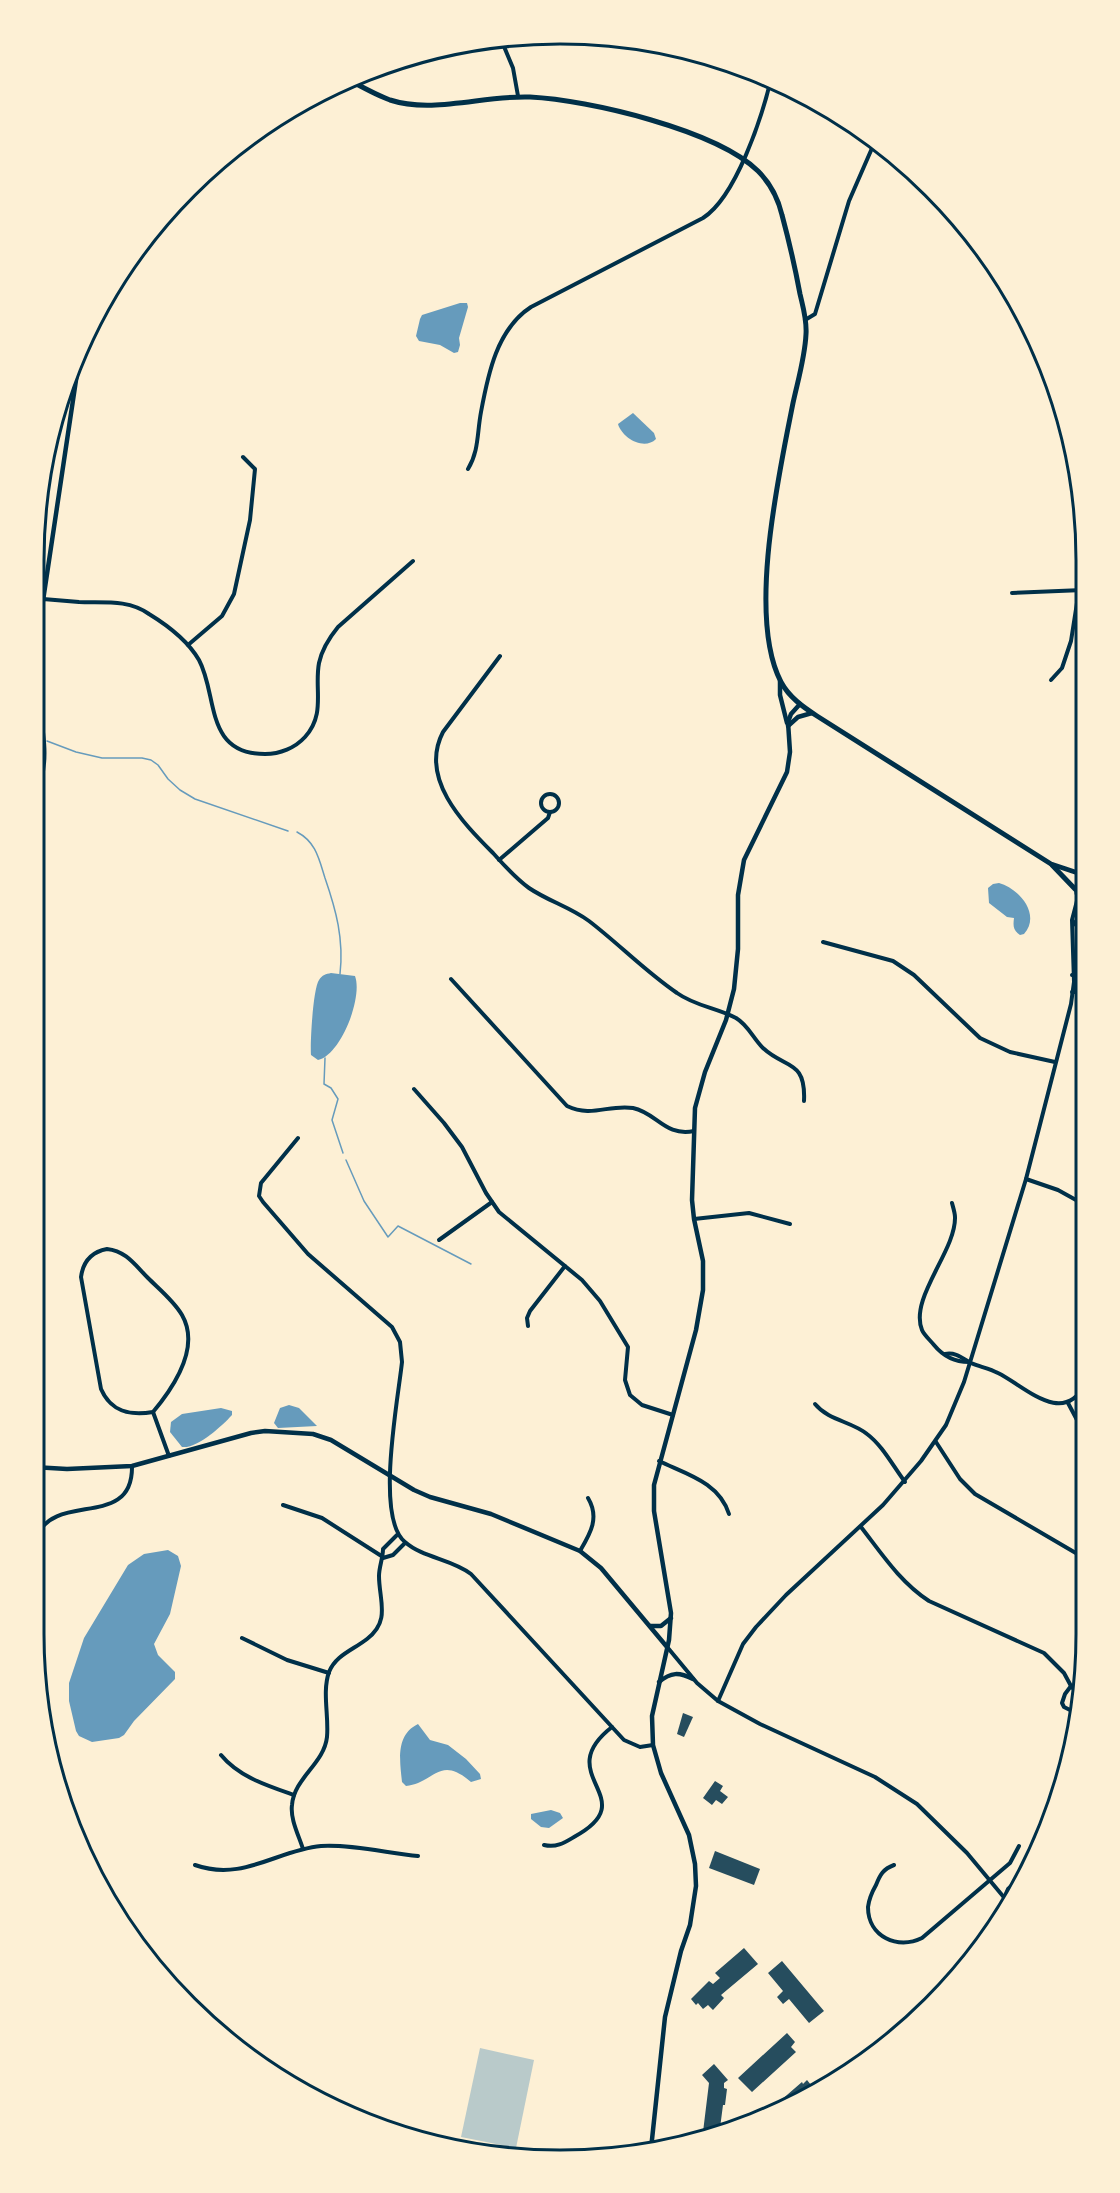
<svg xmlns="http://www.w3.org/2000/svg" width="1120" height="2193" font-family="Barlow,sans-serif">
	<rect width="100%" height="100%" fill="#fdf0d5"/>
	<!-- green -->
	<polygon fill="#b9caca" points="480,2048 534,2060 516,2148 461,2137"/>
	<!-- water -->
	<g fill="#669bbc">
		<polygon points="460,303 467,303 468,307 459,338 460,345 458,352 454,353 440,345 419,341 416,336 420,319 422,315"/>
		<path d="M 633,413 L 654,433 L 656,439 C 644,451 622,438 618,424 Z"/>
		<path d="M 999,883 C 1020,889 1041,915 1024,934 L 1020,935 C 1013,930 1013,926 1014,918 L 1007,917 L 989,903 L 988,888 L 993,884 Z"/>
		<path d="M 331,973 L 355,976 C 363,997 341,1055 318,1060 L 311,1055 C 310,1043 313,989 319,980 C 322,975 326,974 331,973 Z"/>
		<polygon points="289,1405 299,1408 317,1426 278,1428 274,1423 280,1408"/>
		<path d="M 221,1408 L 232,1411 L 232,1415 C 222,1426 197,1449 182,1447 L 170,1432 L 171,1422 L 182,1414 Z"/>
		<polygon points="168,1550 178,1556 181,1566 170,1614 154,1644 158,1655 175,1672 175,1679 134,1721 124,1735 119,1738 92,1742 79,1736 76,1731 69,1701 69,1683 84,1638 128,1565 144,1554"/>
		<path d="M 418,1724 L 430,1740 L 448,1745 L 466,1759 L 480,1774 L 481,1779 L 471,1782 C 439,1754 435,1783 406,1786 L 402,1782 C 400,1762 395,1735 418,1724 Z"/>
		<polygon points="551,1810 560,1813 563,1818 549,1828 541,1827 531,1819 531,1814"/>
	</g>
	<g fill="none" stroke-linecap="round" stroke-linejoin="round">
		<!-- stream -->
		<g stroke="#669bbc" stroke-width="1.5">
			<polyline points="47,741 76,752 102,758 142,758 151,760 158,765 168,779 180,790 195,799 288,831"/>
			<path d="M 297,832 C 316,842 319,859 325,878 C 336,910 344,939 340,974"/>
			<polyline points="325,1058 324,1084 331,1088 338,1099 332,1120 343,1153"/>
			<polyline points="346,1160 364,1201 388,1237 398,1226 471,1264"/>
		</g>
	</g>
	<!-- building -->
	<g fill="#264d5e">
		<polygon points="683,1713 693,1717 684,1737 677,1734"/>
		<polygon points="715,1781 723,1786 720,1791 728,1797 722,1804 716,1800 712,1805 703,1798"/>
		<polygon points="715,1851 760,1869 754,1885 709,1868"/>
		<polygon points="744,1948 758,1964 721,1995 724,1998 713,2010 708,2005 703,2009 698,2003 696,2005 691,1999 709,1981 713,1984 720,1978 715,1973"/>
		<polygon points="782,1961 824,2011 809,2023 789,1999 783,2004 777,1997 783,1991 768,1973"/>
		<polygon points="787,2033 795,2042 791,2047 796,2052 752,2092 738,2078"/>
		<polygon points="714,2064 728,2080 724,2083 724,2088 727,2089 725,2105 723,2105 720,2128 703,2132 709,2083 702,2075"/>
		<polygon points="807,2080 815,2090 793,2106 782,2109 779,2106 782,2103 780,2101 802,2082 803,2084"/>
	</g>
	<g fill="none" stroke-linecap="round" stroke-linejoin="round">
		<!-- minor -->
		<g stroke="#003049" stroke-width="4">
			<polyline points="500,37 513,68 518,96"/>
			<polyline points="805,320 815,314 849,201 876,139"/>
			<path d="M 468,469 C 479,451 477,433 481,412 C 488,374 497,329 531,307 L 703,218 C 736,197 762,117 771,79"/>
			<polyline points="1012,593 1083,590"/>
			<path d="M 43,599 C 55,600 67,601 79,602 C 103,603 128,599 149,614 C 167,625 188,641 199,660 C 218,695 204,754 265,754 C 280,754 295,748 305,737 C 326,714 314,689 319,663 C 322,649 329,638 338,627 L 413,561"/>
			<polyline points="188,645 222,616 234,594 250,520 255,469 243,457"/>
			<path d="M 500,656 L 443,732 C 419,778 462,822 493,853 C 504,865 515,878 529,888 C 548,901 570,907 589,921 C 619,944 646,972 677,993 C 695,1006 717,1008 736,1018 C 748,1025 753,1038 763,1048 C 785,1069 806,1059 804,1101"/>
			<polyline points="1051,680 1062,668 1071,641 1079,590"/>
			<circle cx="550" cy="803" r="9"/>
			<polyline points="499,860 548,818 550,812"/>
			<polyline points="1073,925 1084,911"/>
			<polyline points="823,942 893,961 914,975 980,1038 1010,1052 1055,1062"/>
			<polyline points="1072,975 1084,977"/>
			<path d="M 451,979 L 567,1106 C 592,1118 609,1104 633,1108 C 657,1113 665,1137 694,1131"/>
			<polyline points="1072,992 1084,992"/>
			<polyline points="414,1089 444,1123 462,1147 486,1193 499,1212 582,1280 600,1301 628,1347 625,1380 630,1395 642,1405 673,1415"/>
			<path d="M 298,1138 L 261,1183 L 259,1196 L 263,1202 L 308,1254 L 392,1327 L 400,1342 L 402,1362 C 398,1400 375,1518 405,1542 C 423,1558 452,1559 471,1574 L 624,1740 L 640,1747 L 653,1745"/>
			<polyline points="1026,1179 1058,1190 1085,1205"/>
			<path d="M 952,1203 C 953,1207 955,1213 955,1217 C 956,1251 909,1298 922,1330 C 924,1335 930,1340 934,1345 C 943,1356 955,1362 969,1362"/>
			<polyline points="694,1219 749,1213 790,1224"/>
			<polyline points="439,1240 492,1202"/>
			<path d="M 107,1249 C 126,1251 135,1265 148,1278 C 159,1289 174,1301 182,1315 C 201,1348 173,1388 153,1412 C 130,1416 111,1412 101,1389 L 81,1277 C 83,1262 91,1252 107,1249 Z"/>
			<polyline points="528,1326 527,1318 530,1311 565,1266"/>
			<path d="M 1085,1353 C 1079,1355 1077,1358 1077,1365 L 1085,1374"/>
			<path d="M 945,1354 C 956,1352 962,1358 971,1363 C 980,1367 989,1368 998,1373 C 1026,1387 1062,1426 1085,1385"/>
			<polyline points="1068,1403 1085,1435"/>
			<path d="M 815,1404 C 829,1421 851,1421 867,1434 C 882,1445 893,1466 905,1482"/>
			<polyline points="153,1412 169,1456"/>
			<polyline points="936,1442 960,1479 975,1494 1086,1559"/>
			<path d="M 659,1461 C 686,1474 719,1482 729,1514"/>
			<polyline points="283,1505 322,1518 383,1557"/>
			<path d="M 861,1527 C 882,1554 900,1582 929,1601 L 1044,1653 L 1064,1673 L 1071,1686 L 1081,1698"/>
			<path d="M 580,1551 C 590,1534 600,1518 588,1498"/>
			<path d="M 37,1558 C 33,1551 34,1543 37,1536 C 56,1491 133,1530 132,1466"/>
			<polyline points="383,1558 393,1555 405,1543"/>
			<polyline points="242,1638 287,1660 329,1673"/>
			<polyline points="668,1648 697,1683 718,1701 760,1724 875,1777 917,1804 967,1853 1007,1901"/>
			<polyline points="1071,1686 1065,1694 1062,1703 1064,1707 1072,1711 1080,1706"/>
			<polyline points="718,1701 743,1644 756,1627 786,1595 883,1505 921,1461 946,1425 964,1382 1026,1179 1071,1004 1074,982 1072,920 1078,897"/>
			<path d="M 221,1755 C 239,1777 268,1786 294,1795"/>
			<path d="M 544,1845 C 556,1848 564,1843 574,1837 C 646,1798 549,1776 612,1727"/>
			<path d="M 303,1849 C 299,1836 290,1819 292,1805 C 294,1778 324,1764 327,1737 C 329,1716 322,1692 329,1672 C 336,1655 353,1650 367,1639 C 391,1621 379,1600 379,1576 C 379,1567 383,1558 383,1549 L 397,1535"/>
			<path d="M 195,1865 C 243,1882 277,1850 321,1846 C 349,1844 388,1853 418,1856"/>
			<path d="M 894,1865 C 883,1869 880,1875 876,1885 C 872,1892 869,1899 868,1907 C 868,1937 898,1950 922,1938 L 1010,1863 L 1019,1846"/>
			<polyline points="1004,1898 1008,1889 1032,1867"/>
		</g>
		<!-- tertiary -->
		<g stroke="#003049" stroke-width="4.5">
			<polyline points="34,661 82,340"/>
			<polyline points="780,681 780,695 787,723"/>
			<polyline points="788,726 798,717 812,713"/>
			<path d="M 34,797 C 56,757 36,710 34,667"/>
			<polyline points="33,1467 67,1469 132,1466 251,1433 265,1431 313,1434 331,1440 414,1490 430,1497 491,1514 580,1551 601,1568 667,1647"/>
			<polyline points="650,1626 661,1626 671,1618"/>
			<path d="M 659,1682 C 671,1672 679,1672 693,1679"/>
			<polyline points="651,2149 665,2017 681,1951 690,1925 696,1886 695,1864 689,1835 661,1773 653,1745 652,1716 669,1640 671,1613 654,1511 654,1485 696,1330 703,1290 703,1261 694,1219 692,1200 695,1108 705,1072 726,1020 734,989 738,949 738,895 744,860 787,772 790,752 788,722 791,714 800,704"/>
		</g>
		<!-- secondary -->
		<g stroke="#003049" stroke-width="5">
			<path d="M 349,80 C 362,87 376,95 390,100 C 433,114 485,95 530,97 C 589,100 716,130 758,171 C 770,183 778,198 782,215 C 789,241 795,267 800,294 C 803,307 807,320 806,334 C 805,357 798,380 793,403 C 779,474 747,617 781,682 C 789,697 803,707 817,716 L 1051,864 L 1084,875"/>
			<polyline points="1052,865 1075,889"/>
			<path d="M 1084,876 C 1074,884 1074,895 1084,903"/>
		</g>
	</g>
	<!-- crop -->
	<path d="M0 0H1120V2193H0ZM560 44H560A516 516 0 0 1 1076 560V1634A516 516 0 0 1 560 2150H560A516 516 0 0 1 44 1634V560A516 516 0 0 1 560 44Z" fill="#fdf0d5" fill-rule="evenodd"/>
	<path fill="none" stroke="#003049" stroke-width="3" d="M560 44H560A516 516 0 0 1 1076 560V1634A516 516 0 0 1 560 2150H560A516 516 0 0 1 44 1634V560A516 516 0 0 1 560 44Z"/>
</svg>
